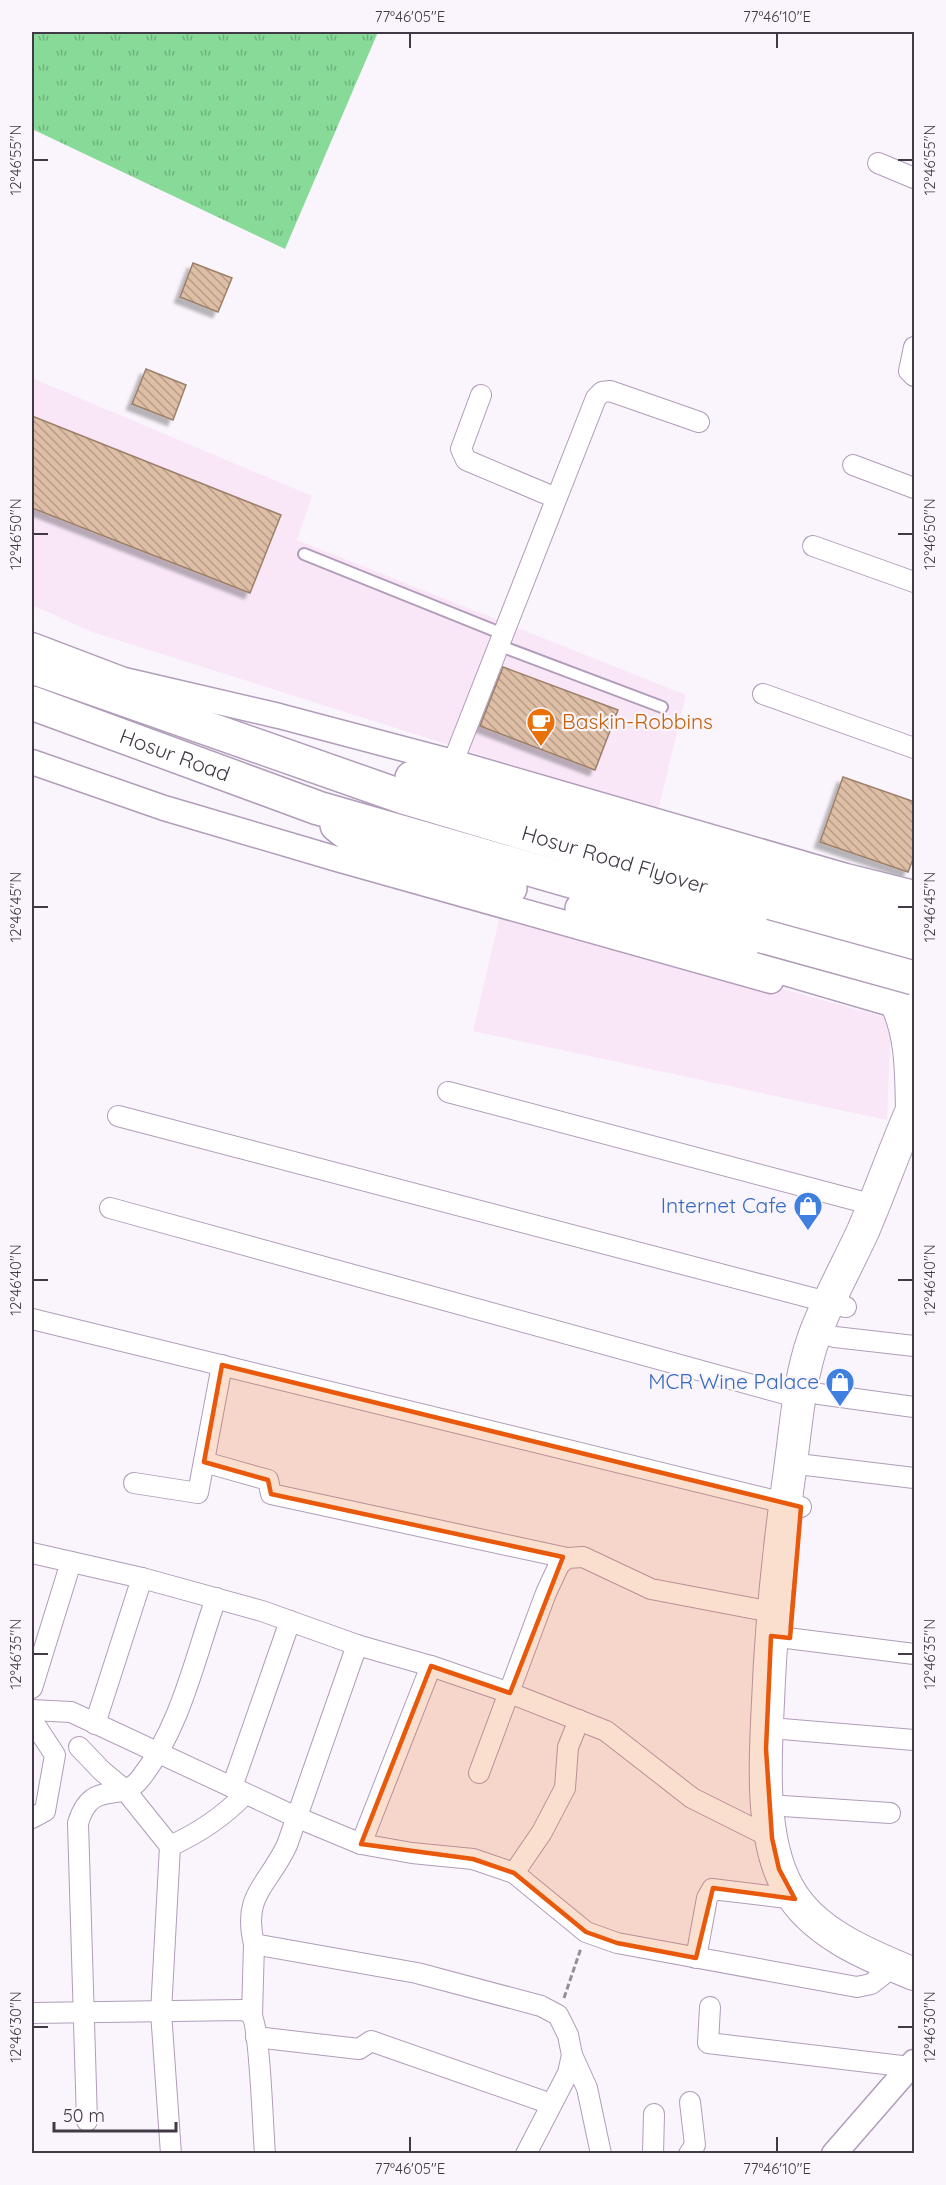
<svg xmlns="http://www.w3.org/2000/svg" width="946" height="2185" font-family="Quicksand,sans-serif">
	<defs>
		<pattern id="grass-tufts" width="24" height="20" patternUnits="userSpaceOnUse" patternTransform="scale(1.5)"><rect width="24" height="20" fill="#87da98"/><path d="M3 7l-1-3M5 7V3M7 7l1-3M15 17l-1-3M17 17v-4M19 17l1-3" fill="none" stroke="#70b27e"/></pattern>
		<pattern id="building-back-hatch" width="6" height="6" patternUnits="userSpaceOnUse" patternTransform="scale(1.5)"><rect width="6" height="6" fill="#debfa6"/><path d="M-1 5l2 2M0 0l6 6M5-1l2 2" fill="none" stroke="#b69c89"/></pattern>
		<filter id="shadow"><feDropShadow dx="-5.5" dy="5.5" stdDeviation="1.5" flood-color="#0004"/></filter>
	</defs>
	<rect width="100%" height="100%" fill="#faf5fc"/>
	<!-- commercial -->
	<g fill="#f9e7f8">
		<polygon points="32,378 312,496 297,540 686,695 658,811 92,632 32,605"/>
		<polygon points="501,911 891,1019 887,1120 473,1031"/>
	</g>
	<!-- grass -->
	<polygon fill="url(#grass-tufts)" points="32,32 378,32 285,249 32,129"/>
	<!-- building -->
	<g fill="url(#building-back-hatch)" stroke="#9d8069" stroke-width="1.5" filter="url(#shadow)">
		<polygon points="193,263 232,278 218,312 180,297"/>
		<polygon points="146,369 186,385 173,420 132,404"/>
		<polygon points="32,416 281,515 250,593 32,508"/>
		<polygon points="503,667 618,710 595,770 480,726"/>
		<polygon points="843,777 915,802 915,854 908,872 820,842"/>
	</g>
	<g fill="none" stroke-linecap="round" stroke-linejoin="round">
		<!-- service casing -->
		<g stroke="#b19cba" stroke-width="14">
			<g id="service">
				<polyline points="304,554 503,634"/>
				<polyline points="498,645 662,707"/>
			</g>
		</g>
		<!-- minor casing -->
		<g stroke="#b19cba" stroke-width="22">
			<g id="minor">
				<polyline points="878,163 914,178"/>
				<polyline points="914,347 909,371 914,376"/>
				<polyline points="481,395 461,449 466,460 556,498"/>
				<polyline points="853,465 914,488"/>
				<polyline points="813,546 914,582"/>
				<polyline points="763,694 914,748"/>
				<polyline points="453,762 596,398 602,392 610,391 699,422"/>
				<polyline points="448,1092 874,1205"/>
				<polyline points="118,1116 846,1307"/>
				<polyline points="110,1208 800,1398"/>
				<polyline points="32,1319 801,1507"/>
				<polyline points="816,1332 835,1337 914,1346"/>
				<polyline points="819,1394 914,1407"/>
				<polyline points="204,1462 268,1480 271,1494 567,1558"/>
				<polyline points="806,1465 914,1478"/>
				<polyline points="134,1483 198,1493 222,1365"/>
				<polyline points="32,1553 142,1578 262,1611 357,1645 431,1666 510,1693 606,1731 692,1798 772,1838"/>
				<polyline points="771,1636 914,1654"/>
				<polyline points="32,1688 71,1562"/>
				<polyline points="32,1710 71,1712 296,1817 361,1844 412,1853 473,1859 514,1873 586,1932 617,1943 857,1987 871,1984 894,1966"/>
				<polyline points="32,1720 55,1755 45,1811 32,1818"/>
				<polyline points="95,1724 142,1578"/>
				<polyline points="782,1729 914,1740"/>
				<polyline points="79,1747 102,1771 125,1790 170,1846 161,2012 171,2154"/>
				<polyline points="479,1773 546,1593 559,1565 567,1558 583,1557 651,1589 772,1612"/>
				<polyline points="232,1787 290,1621"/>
				<polyline points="783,1806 890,1813"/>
				<polyline points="361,1844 431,1666"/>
				<path d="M 170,1846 C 199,1833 223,1817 245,1794"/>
				<polyline points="514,1873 542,1832 565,1788 568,1747 579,1720"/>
				<path d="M 254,1944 C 242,1894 268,1886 287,1845 L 357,1645"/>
				<polyline points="696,1958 707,1898 712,1889 795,1899"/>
				<polyline points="710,2007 708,2043 910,2067"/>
				<path d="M 32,2013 L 243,2010 C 246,2011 249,2012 251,2014 C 260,2026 263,2132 265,2154"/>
				<polyline points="252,2016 254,1944 417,1973 541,2006 558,2015 568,2035 572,2055 568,2073 526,2154"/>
				<polyline points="256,2037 359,2049 371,2041 551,2104"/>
				<polyline points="572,2055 587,2088 601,2154"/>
				<path d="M 87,2121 L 78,1823 C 92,1777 120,1805 140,1779 C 180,1729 195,1658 216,1598"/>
				<polyline points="653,2154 654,2114"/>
				<polyline points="689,2154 695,2145 690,2102"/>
			</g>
		</g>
		<!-- tertiary casing -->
		<g stroke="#b19cba" stroke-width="27">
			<g id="tertiary">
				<polyline points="32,645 124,680 279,716 453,762 846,876 914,893"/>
				<polyline points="32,762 164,808 337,859 771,981"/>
				<polyline points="834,2154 914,2062"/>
			</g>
		</g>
		<!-- primary casing -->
		<g stroke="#b19cba" stroke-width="34">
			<g id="primary">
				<path d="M 895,1000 C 912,1035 911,1071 912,1110"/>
				<path d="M 914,1105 C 896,1146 881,1189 863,1231 C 847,1266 827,1301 814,1337 C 799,1379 796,1426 790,1470 C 779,1547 771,1624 768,1702 C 765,1758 760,1838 788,1888 C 812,1933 870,1956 914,1974"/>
			</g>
		</g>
		<!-- trunk casing -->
		<g stroke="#b19cba" stroke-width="36">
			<g id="trunk">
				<path id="s1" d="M 32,667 L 403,797 L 914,949"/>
				<path id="s2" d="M 32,703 L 318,808 L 762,936"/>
				<polyline points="412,778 914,919"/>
				<path d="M 337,825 C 380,863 455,872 510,888"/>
				<polyline points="582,909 914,1006"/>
			</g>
		</g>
		<!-- path -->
		<polyline stroke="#968e99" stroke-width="3" stroke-dasharray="6 3" stroke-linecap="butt" points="564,1998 581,1948"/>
		<!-- service -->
		<use href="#service" stroke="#fff" stroke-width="10"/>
		<!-- minor -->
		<use href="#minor" stroke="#fff" stroke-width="20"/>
		<!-- tertiary -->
		<use href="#tertiary" stroke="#fff" stroke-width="24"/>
		<!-- primary -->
		<use href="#primary" stroke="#fff" stroke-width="32"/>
		<!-- trunk -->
		<use href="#trunk" stroke="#fff" stroke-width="33"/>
		<!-- trunk-bridge casing -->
		<g stroke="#b19cba" stroke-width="36" stroke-linecap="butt">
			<polyline id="trunk-bridge" points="762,936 914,978"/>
		</g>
		<!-- trunk-bridge -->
		<use href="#trunk-bridge" stroke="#fff" stroke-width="33"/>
	</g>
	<!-- marked area -->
	<path fill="#e8590c" fill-opacity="0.2" stroke="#e8590c" stroke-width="4.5" stroke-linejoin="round" d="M 222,1365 L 801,1507 L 790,1638 L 771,1636 L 766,1749 L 772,1838 L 779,1869 L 795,1899 L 713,1888 L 696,1958 L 617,1943 L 586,1932 L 514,1873 L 473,1859 L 361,1844 L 431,1666 L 510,1693 L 563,1557 L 271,1494 L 268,1480 L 204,1462 Z"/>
	<!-- ticks -->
	<path fill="none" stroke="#423946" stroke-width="2" d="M 410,33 L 410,48M 777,33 L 777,48M 33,160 L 48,160M 898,160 L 913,160M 33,534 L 48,534M 898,534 L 913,534M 33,907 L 48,907M 898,907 L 913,907M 33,1280 L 48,1280M 898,1280 L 913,1280M 33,1654 L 48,1654M 898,1654 L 913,1654M 33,2027 L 48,2027M 898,2027 L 913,2027M 410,2137 L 410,2152M 777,2137 L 777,2152"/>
	<!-- icons -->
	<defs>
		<g id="cafe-pin" transform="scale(1.5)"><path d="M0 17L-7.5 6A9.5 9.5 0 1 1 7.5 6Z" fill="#e8710a" stroke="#faf5fc"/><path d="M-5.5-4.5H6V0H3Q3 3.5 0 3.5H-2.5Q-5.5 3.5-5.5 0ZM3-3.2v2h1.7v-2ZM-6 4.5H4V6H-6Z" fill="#fff"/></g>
		<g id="shop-pin" transform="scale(1.5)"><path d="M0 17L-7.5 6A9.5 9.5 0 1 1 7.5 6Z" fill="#3f7fe0" stroke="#faf5fc"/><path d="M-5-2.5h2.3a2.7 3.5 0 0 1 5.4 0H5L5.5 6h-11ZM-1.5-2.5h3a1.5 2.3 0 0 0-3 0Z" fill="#fff"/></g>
	</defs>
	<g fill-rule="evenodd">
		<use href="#cafe-pin" x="541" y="722"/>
		<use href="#shop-pin" x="808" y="1206"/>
		<use href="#shop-pin" x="840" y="1382"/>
	</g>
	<g text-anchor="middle" stroke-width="4.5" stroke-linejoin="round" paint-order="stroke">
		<!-- food labels -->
		<g font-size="21" fill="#c56008" stroke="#faf5fc" text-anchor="start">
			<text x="562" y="729">Baskin-Robbins</text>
		</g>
		<!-- street labels -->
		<g font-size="21" fill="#423946" stroke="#faf5fc">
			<text dy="7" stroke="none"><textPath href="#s2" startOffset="152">Hosur Road</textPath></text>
			<text dy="7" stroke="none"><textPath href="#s1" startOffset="614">Hosur Road Flyover</textPath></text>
		</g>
		<!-- shop labels -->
		<g font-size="21" fill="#366cbe" stroke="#faf5fc" text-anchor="end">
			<text x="787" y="1213">Internet Cafe</text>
			<text x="819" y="1389">MCR Wine Palace</text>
		</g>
	</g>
	<!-- border -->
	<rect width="946" height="2185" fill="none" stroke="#faf5fc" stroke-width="66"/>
	<!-- scale -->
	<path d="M54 2122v9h122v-9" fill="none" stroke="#423946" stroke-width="3"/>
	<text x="63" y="2122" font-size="18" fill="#423946" stroke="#faf5fc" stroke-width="4.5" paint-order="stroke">50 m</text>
	<rect x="33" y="33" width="880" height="2119" fill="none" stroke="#423946" stroke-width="2"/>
	<g font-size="15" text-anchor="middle" fill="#423946">
		<text x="410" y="22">77°46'05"E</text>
		<text x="777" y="22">77°46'10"E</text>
		<text transform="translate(16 160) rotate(-90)" y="5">12°46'55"N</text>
		<text transform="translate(930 160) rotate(-90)" y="5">12°46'55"N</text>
		<text transform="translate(16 534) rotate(-90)" y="5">12°46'50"N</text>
		<text transform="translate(930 534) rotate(-90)" y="5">12°46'50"N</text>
		<text transform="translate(16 907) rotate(-90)" y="5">12°46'45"N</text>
		<text transform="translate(930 907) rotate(-90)" y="5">12°46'45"N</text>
		<text transform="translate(16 1280) rotate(-90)" y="5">12°46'40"N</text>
		<text transform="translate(930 1280) rotate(-90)" y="5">12°46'40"N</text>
		<text transform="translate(16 1654) rotate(-90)" y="5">12°46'35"N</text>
		<text transform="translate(930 1654) rotate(-90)" y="5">12°46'35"N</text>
		<text transform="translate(16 2027) rotate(-90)" y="5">12°46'30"N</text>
		<text transform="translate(930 2027) rotate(-90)" y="5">12°46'30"N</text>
		<text x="410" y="2174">77°46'05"E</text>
		<text x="777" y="2174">77°46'10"E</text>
	</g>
</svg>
